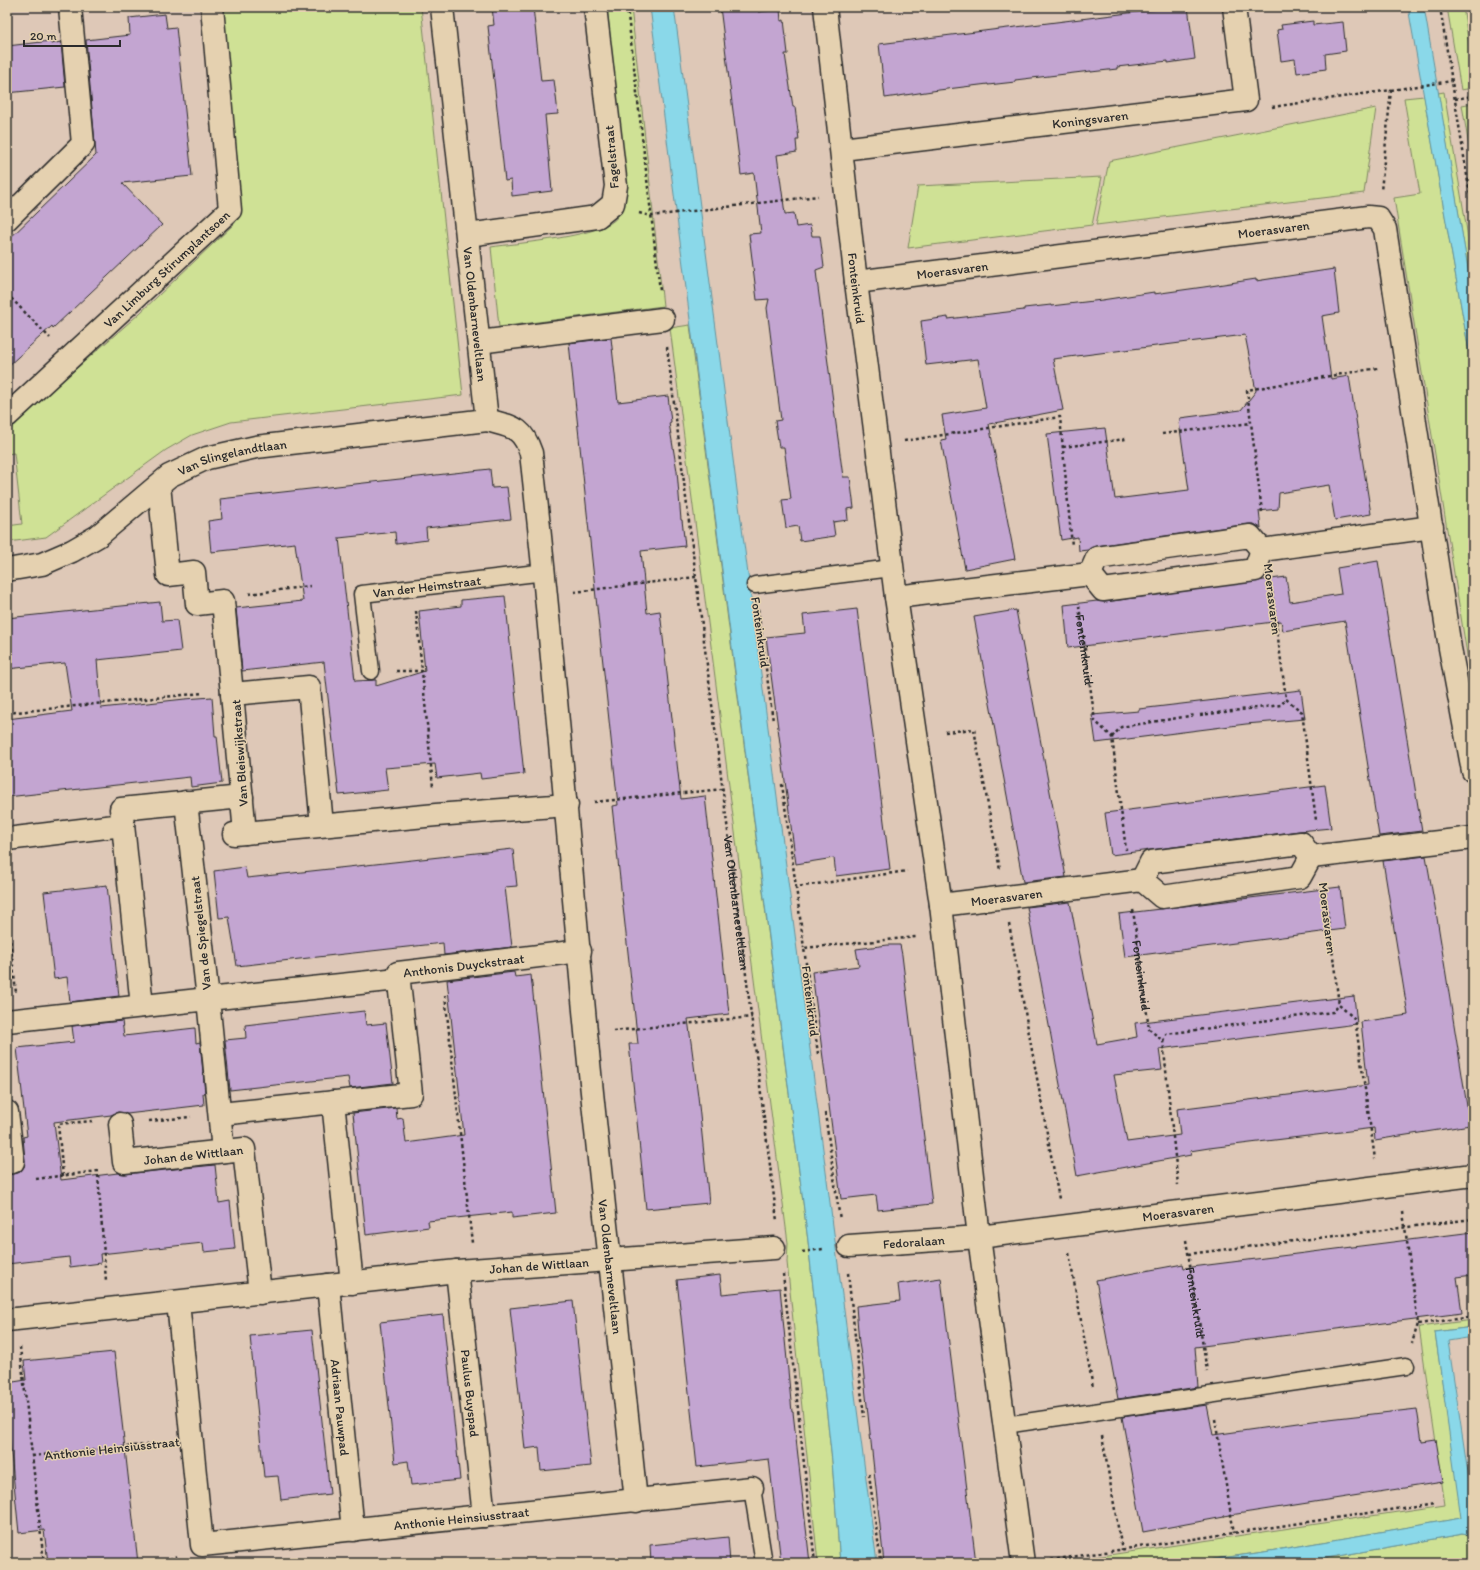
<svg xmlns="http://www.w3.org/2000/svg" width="1480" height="1570" font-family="Itim,sans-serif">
	<rect width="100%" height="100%" fill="#dec8b7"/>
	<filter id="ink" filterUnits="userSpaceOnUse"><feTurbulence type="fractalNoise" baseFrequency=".025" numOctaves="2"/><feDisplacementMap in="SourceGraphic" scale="8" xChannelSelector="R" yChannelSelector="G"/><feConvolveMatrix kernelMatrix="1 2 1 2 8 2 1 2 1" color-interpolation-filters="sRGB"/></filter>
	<g filter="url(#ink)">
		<!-- green -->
		<g fill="#cfe195" stroke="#7d8660">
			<polygon points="223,7 421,7 463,395 231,422 192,435 166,450 46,537 8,542 7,526 22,524 14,453 7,454 7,429 140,313 235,223 240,211"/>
			<path d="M 607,7 L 631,7 L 663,306 L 499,327 L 491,247 C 516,243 606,237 618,216 C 622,209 624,198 626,190 Z"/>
			<polygon points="1447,7 1463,7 1471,56 1473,59 1473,88 1461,90"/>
			<polygon points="1444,92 1473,267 1473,298 1438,93"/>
			<polygon points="1424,96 1473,374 1473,692 1394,198 1420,194 1404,98"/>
			<polygon points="1473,103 1473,170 1462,105"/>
			<polygon points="1376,108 1364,193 1096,225 1109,161"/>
			<polygon points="1102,177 1092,225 908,248 918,186"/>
			<polygon points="690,325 808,1241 832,1461 840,1563 818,1563 787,1262 788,1243 670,328"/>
			<polygon points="1473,1320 1473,1327 1435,1332 1462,1518 1264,1552 1186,1563 1055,1563 1445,1505 1419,1327"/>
			<polygon points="1463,1534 1473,1536 1473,1563 1298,1563"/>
		</g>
		<!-- water -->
		<g fill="#8ad8e9" stroke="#64939d">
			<polygon points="650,7 674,7 877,1563 840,1563 832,1461 808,1241"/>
			<polygon points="1408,7 1424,7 1473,298 1473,374"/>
			<polygon points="1473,1327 1473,1337 1448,1341 1473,1506 1473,1536 1463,1534 1298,1563 1186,1563 1264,1552 1461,1518 1435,1332"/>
		</g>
		<!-- building -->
		<g fill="#c3a5d1" stroke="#2b2b2b">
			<polygon points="492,7 533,7 541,81 554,80 556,96 558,114 545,115 552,191 512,196 511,180 505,181 488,26 494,25"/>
			<polygon points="720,7 758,7 759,12 780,9 781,21 784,20 788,54 785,54 793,107 795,107 799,140 796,140 797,152 777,155 785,214 794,213 796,227 810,225 812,236 820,236 824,267 816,270 817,280 843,477 850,477 854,508 847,509 848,520 833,522 835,536 800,541 798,526 786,528 782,500 791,499 784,447 779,447 775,421 781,420 767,308 769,299 757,300 749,234 761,233 754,173 741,175"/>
			<polygon points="1177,7 1188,7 1195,59 1168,63 1168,61 1117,67 1117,69 1091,72 1091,71 1015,80 1015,82 988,85 988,84 939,90 885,98 879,44"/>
			<polygon points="165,14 167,28 176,27 192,176 122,183 162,225 53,328 52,326 7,367 7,241 96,155 86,40 130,35 129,18"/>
			<polygon points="1313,21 1313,25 1343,22 1346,51 1325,54 1326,69 1297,73 1295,59 1281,61 1277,30 1282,29 1281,25"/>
			<polygon points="51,41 51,44 61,42 65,87 7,93 7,46"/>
			<polygon points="1334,269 1339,313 1322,316 1331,379 1349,376 1371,514 1335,520 1329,485 1279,493 1278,509 1259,511 1261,528 1254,524 1248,524 1095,546 1088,550 1079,551 1078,537 1061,540 1047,434 1105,428 1115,499 1189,490 1179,422 1180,421 1180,418 1241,410 1256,391 1245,335 1108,352 1053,359 1063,410 989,424 1015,559 965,569 941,440 946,439 942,415 986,408 978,359 926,365 921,321 948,317 948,319 1024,310 1024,308 1051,305 1051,306 1102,300 1154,292 1154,294 1204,287 1256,279 1256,281"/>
			<polygon points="611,338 618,402 668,396 671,422 669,423 677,471 681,520 682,520 685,546 641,551 647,613 660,611 681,799 705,796 729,1014 688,1019 698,1096 709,1203 646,1209 629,1044 638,1044 612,806 618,805 569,343"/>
			<polygon points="490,469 492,488 507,487 511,519 426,528 427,540 412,542 396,544 395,532 339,538 355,681 376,680 376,686 425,671 419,611 461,606 461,600 505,596 524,774 481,779 480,773 437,778 435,764 385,768 388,790 339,795 324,662 242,671 236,608 303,601 295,543 211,552 208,521 222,519 220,499"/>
			<polygon points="1378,561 1422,831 1379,836 1345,621 1283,631 1281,621 1068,648 1064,605 1097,601 1105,602 1286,577 1290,602 1341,594 1337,568"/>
			<polygon points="160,602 162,621 177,620 181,651 97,660 101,708 185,699 212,697 215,736 217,736 222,783 191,787 190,777 7,797 7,719 72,711 65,663 7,669 7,618"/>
			<polygon points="857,609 890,869 836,876 834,858 796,864 766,637 805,633 803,615"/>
			<polygon points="1016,610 1066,877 1023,882 974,617"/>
			<polygon points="1301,690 1305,719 1246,724 1096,743 1092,715 1139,711 1139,709"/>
			<polygon points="1325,785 1331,828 1299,831 1111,855 1105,813"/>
			<polygon points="513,849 517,886 505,887 512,947 444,955 443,943 237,966 229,917 219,918 214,871 245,867 247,878"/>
			<polygon points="1426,856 1437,918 1470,1125 1375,1140 1374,1128 1209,1148 1190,1151 1191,1155 1077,1176 1027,907 1070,902 1097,1044 1137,1037 1135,1023 1354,996 1357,1024 1159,1049 1162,1070 1114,1075 1127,1142 1180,1135 1177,1109 1368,1085 1361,1022 1408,1015 1383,861"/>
			<polygon points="107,885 119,996 70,1002 67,977 54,979 44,892"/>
			<polygon points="1340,887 1345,929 1125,957 1119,914"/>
			<polygon points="888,945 900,945 902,955 932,1204 878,1210 876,1195 841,1199 812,972 859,966 856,949"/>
			<polygon points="514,972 515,977 531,975 556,1213 512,1218 512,1212 428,1221 429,1227 366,1235 353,1113 396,1108 397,1119 403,1118 406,1143 464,1135 447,980"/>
			<polygon points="364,1011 366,1025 386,1023 393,1083 350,1088 348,1077 230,1090 225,1040 246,1038 245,1025"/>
			<polygon points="122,1021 124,1036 195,1028 196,1043 200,1042 205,1093 203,1093 204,1105 127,1114 118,1112 111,1115 54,1122 61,1180 118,1173 125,1174 215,1165 219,1203 230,1201 235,1249 204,1252 203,1243 100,1254 101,1263 70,1267 69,1257 7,1264 7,1175 20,1172 24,1167 25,1161 23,1137 27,1136 17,1048 74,1042 72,1026"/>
			<polygon points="1473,1232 1473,1275 1457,1277 1462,1313 1195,1347 1198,1387 1118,1399 1096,1280 1183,1264 1184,1268"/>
			<polygon points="720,1275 722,1294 780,1288 792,1412 793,1412 810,1563 781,1563 769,1459 697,1467 677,1280"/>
			<polygon points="941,1278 976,1563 884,1563 863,1368 859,1343 856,1306 900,1301 898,1284"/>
			<polygon points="573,1301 591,1466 541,1471 539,1447 525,1449 510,1308"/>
			<polygon points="443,1315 460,1480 411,1485 408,1461 395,1463 380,1322"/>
			<polygon points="312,1330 330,1494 281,1500 278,1476 264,1477 250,1336"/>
			<polygon points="114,1352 138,1563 48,1563 44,1530 19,1533 7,1413 7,1383 26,1380 24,1361"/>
			<polygon points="1207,1405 1213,1435 1320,1420 1417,1409 1422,1442 1436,1440 1443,1482 1224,1516 1224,1517 1143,1532 1122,1417"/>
			<polygon points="728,1537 730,1563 651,1563 650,1545"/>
		</g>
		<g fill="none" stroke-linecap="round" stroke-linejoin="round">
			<!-- lane casing -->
			<g stroke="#2b2b2b" stroke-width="19">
				<g id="lane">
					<polyline points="755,585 892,568"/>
					<path id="s5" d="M 371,671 L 362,594 L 545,572"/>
					<polyline points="1005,1425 1406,1366"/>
					<polyline points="752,1488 764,1563"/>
				</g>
			</g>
			<!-- street casing -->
			<g stroke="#2b2b2b" stroke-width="25">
				<g id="street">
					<path id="s6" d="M 442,7 L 487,420 C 512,427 522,426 531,453 C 553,646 568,839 586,1032 C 601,1189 620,1345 636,1501"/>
					<path id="s7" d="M 825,7 L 856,282 L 877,445 L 896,597 L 941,905 L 979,1237 L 1023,1563"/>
					<path id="s8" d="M 842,149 L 1246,100 L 1234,7"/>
					<polyline points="7,219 83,144 70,7"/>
					<polyline points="468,235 597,217 613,204 616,186 595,7"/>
					<path id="s9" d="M 856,282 L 1368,217 L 1378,218 L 1385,229 L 1450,648 L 1473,771"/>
					<polyline points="479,342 663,319"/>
					<path id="s10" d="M 7,416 L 230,210 L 212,7"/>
					<polyline points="159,485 168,575 194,572 197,604 223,601 232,694"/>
					<path id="s11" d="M 7,570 L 42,564 L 72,551 L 98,536 L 169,476 L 207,458 L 256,447 L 487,420"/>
					<polyline points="1090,574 1097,558 1250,536 1262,550"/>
					<polyline points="896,597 1090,574 1103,590 1255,570 1262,550 1432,527"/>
					<polyline points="123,825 142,1006"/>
					<polyline points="245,833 232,694 309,687 322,825"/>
					<polyline points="234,834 436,815 567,805"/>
					<polyline points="7,839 123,825 121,809 242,797"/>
					<polyline points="1142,880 1151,862 1301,843 1311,857 1473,838"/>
					<path id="s12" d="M 941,905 L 1142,880 L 1162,897 L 1300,877 L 1311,857"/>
					<polyline points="7,1021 208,999 186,802"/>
					<polyline points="333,1102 352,1283"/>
					<polyline points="7,1112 13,1162 7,1163"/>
					<path id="s13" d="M 220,1114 L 411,1094 L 398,973 L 580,951"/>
					<path id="s14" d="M 120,1124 L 124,1162 L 244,1149 L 260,1293"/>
					<polyline points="223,1151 208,999 398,979"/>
					<path id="s15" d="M 849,1246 L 979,1237 L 1473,1175"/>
					<path id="s16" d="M 457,1271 L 484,1516"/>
					<path id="s17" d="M 328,1285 L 353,1530"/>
					<path id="s18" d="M 178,1302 L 202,1545 L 752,1488"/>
					<path id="s19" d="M 7,1320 L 457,1271 L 774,1248"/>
				</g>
			</g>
			<!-- path -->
			<g stroke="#2b2b2b" stroke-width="2.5" stroke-dasharray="3 3" stroke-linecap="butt">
				<polyline points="627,7 660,291"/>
				<polyline points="1440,7 1473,213"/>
				<polyline points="1391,90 1452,81"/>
				<polyline points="1455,99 1473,96"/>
				<polyline points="1272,107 1391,90 1381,191"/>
				<polyline points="639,213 651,216 818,196"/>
				<polyline points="7,294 50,338"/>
				<path id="s1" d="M 667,347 L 777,1221"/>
				<polyline points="1162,434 1251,423"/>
				<polyline points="904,441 1060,417 1072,546"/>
				<polyline points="1063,447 1126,439"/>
				<polyline points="1262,512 1247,390 1378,368"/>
				<polyline points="574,592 696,577"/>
				<polyline points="1272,592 1286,699 1302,712 1316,820"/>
				<polyline points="249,594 310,586"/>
				<path id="s2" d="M 1079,606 L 1095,721 L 1112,737 L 1126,850"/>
				<polyline points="758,609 773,721"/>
				<polyline points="416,611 422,671"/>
				<polyline points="396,671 422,671 433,787"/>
				<polyline points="7,713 203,693"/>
				<polyline points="1200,715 1281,705 1286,699"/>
				<polyline points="945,732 974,729 1000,870"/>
				<polyline points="1112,737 1121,727 1196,715"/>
				<polyline points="782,784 796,887 907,871"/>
				<polyline points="594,802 723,789"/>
				<polyline points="796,887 804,948"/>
				<polyline points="1325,892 1339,1005 1355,1019 1375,1159"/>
				<path id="s3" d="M 1133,910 L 1149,1029 L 1163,1041 L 1178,1185"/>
				<polyline points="7,911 16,993"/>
				<polyline points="1009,924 1059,1199"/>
				<polyline points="445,995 472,1243"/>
				<polyline points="1253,1022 1333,1012 1339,1005"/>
				<polyline points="613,1031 752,1017"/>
				<polyline points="1163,1041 1166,1034 1248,1023"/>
				<polyline points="818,1054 804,948 916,937"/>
				<polyline points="825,1113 840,1220"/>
				<polyline points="149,1121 191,1117"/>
				<polyline points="98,1175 106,1281"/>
				<polyline points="63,1176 58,1124 93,1121"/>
				<polyline points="36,1179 98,1171"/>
				<polyline points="1403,1212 1418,1324 1412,1343"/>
				<path id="s4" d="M 1186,1240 L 1207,1371"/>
				<polyline points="802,1252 823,1249"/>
				<polyline points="1069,1253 1093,1388"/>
				<polyline points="1188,1254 1473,1219"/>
				<polyline points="848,1273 864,1417"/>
				<polyline points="783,1274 815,1563"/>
				<polyline points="1418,1324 1473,1317"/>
				<polyline points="20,1347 44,1563"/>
				<polyline points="1215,1419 1234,1533"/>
				<polyline points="1102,1436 1122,1550"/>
				<polyline points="32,1456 165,1443"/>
				<polyline points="869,1474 881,1563"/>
				<polyline points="1051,1560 1436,1503"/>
				<polyline points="167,1563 166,1561 177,1556"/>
			</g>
			<!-- lane -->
			<use href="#lane" stroke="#e5d1b0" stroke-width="16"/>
			<!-- street -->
			<use href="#street" stroke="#e5d1b0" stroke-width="22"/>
		</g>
	</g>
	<g text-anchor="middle" stroke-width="3" stroke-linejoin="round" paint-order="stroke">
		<!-- street labels -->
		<g font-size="13" fill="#2b2b2b" stroke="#e5d1b0">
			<text dy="5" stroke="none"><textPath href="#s8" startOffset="250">Koningsvaren</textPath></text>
			<text transform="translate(611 157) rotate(-95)" y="5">Fagelstraat</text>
			<text dy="5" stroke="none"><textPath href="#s9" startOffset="421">Moerasvaren</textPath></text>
			<text dy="5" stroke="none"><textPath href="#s10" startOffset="217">Van Limburg Stirumplantsoen</textPath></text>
			<text dy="5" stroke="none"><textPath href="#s9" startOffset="97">Moerasvaren</textPath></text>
			<text dy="5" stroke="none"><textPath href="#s7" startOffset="283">Fonteinkruid</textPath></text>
			<text dy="5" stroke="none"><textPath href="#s6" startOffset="309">Van Oldenbarneveltlaan</textPath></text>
			<text dy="5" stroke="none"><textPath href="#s11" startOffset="258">Van Slingelandtlaan</textPath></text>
			<text dy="5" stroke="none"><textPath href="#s5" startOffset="143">Van der Heimstraat</textPath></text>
			<text transform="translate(1273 599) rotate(83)" y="5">Moerasvaren</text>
			<text transform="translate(761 632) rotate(82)" y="5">Fonteinkruid</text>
			<text dy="5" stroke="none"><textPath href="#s2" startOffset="44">Fonteinkruid</textPath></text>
			<text transform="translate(239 753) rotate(-94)" y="5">Van Bleiswijkstraat</text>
			<text dy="5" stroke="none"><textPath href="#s12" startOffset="66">Moerasvaren</textPath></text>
			<text dy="5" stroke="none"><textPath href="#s1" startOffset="560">Van Oldenbarneveltlaan</textPath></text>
			<text transform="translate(1328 918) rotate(83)" y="5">Moerasvaren</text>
			<text transform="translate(200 933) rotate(-96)" y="5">Van de Spiegelstraat</text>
			<text dy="5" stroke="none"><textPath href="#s13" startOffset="380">Anthonis Duyckstraat</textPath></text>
			<text dy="5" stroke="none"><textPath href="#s3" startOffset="66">Fonteinkruid</textPath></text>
			<text transform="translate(811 1001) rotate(83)" y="5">Fonteinkruid</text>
			<text dy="5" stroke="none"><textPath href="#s14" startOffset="108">Johan de Wittlaan</textPath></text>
			<text dy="5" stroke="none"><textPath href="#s15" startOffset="331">Moerasvaren</textPath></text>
			<text dy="5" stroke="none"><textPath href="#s15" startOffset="65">Fedoralaan</textPath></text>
			<text dy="5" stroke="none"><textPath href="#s19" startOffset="535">Johan de Wittlaan</textPath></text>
			<text dy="5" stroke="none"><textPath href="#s6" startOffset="1292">Van Oldenbarneveltlaan</textPath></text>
			<text dy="5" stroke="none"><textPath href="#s4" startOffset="63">Fonteinkruid</textPath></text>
			<text dy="5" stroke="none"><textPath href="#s16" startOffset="123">Paulus Buyspad</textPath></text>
			<text dy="5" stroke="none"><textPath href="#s17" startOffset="123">Adriaan Pauwpad</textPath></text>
			<text transform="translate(112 1448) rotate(-6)" y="5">Anthonie Heinsiusstraat</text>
			<text dy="5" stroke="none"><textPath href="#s18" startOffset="505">Anthonie Heinsiusstraat</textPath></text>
		</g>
	</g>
	<!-- margin -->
	<rect width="1480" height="1570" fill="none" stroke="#e5d1b0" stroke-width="24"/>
	<rect x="12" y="12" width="1456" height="1546" fill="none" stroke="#2b2b2b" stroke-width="1.5" filter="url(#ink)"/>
	<!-- scale -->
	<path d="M24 40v6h96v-6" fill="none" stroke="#2b2b2b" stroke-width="2"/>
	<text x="30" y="40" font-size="12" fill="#2b2b2b" stroke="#e5d1b0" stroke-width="3" paint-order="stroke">20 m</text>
</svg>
